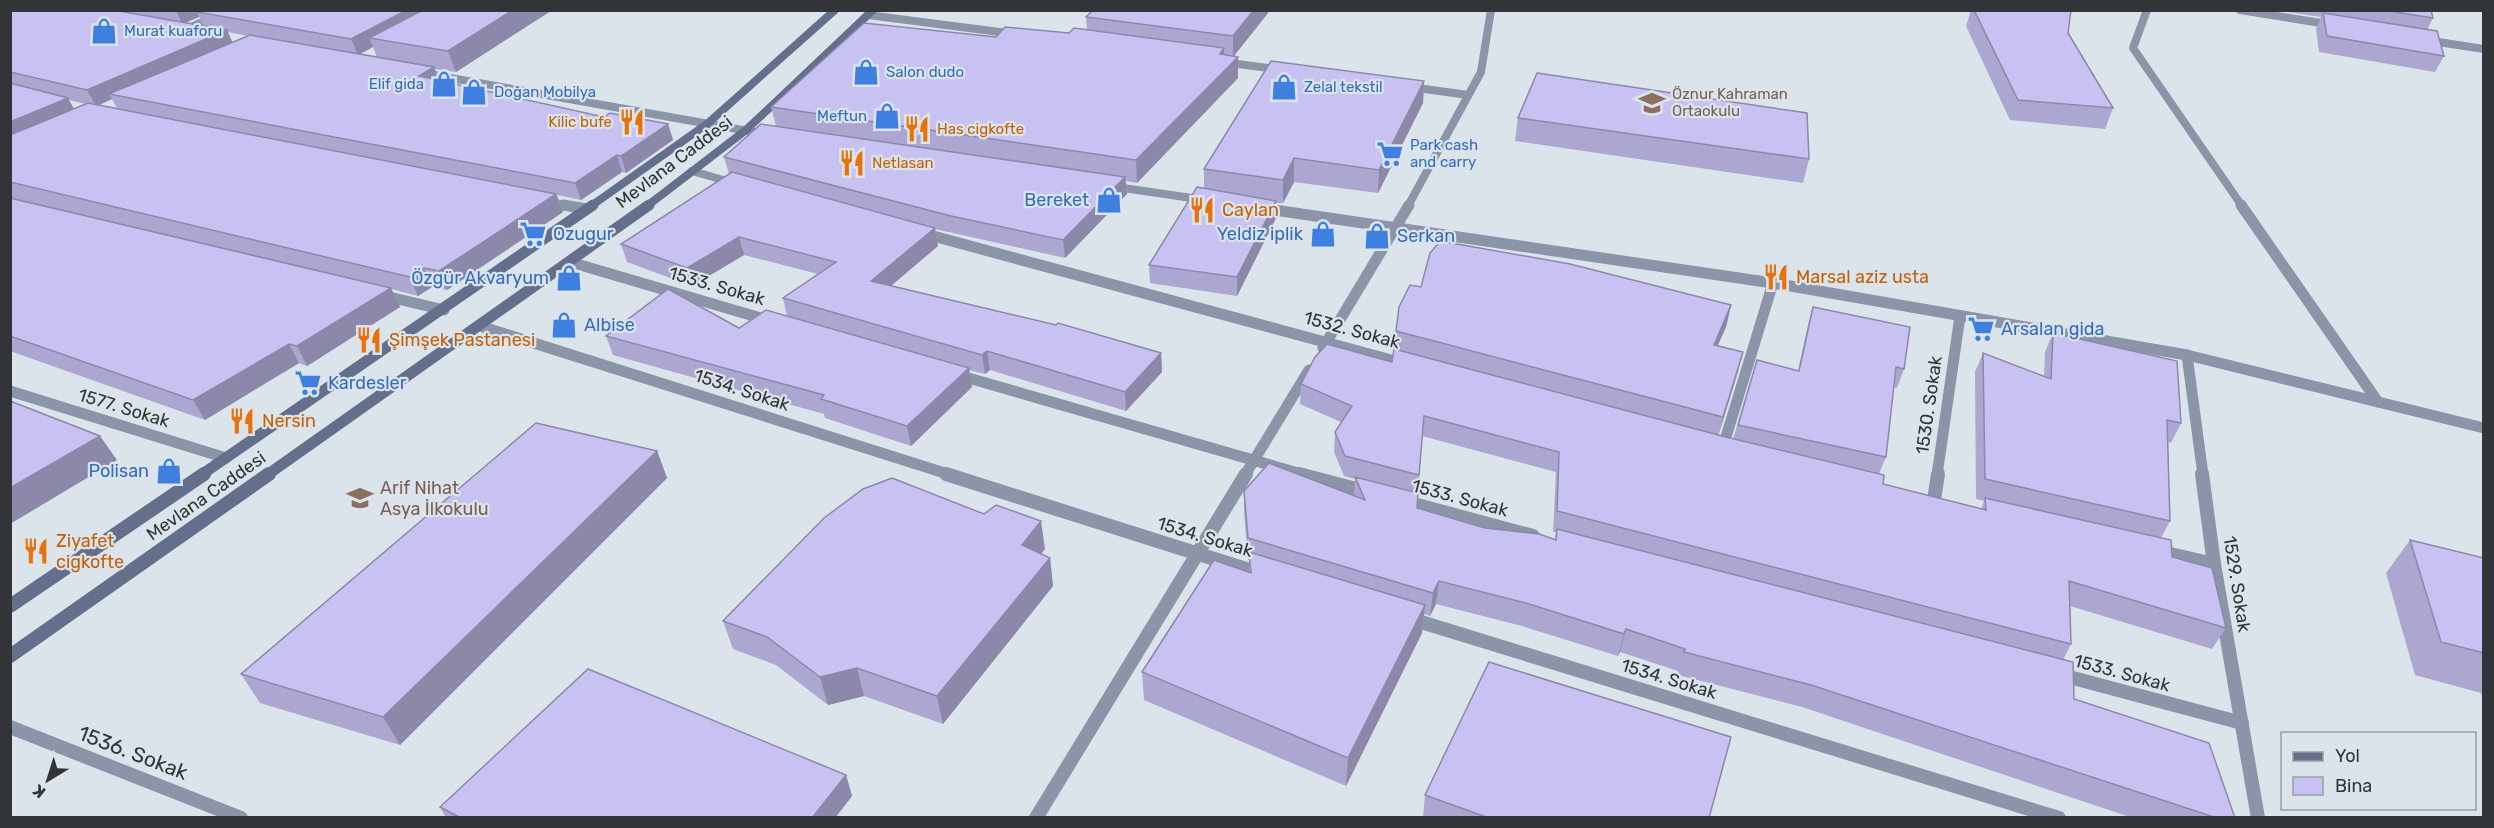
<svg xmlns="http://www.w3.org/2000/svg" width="2494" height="828" font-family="Rubik,sans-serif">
	<rect width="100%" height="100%" fill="#dbe4eb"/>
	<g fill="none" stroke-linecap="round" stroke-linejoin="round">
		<!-- street-far2 -->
		<g stroke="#8c95a8" stroke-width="8">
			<polyline points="2147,10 2133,48 2242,206"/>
			<polyline points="2240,10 2333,25"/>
			<polyline points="868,15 1015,34"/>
			<polyline points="182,31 230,10"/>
			<polyline points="2425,40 2484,49"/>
			<polyline points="1222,62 1283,70"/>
			<polyline points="423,73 754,132"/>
			<polyline points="1410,87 1468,95"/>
			<polyline points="692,171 737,184"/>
			<polyline points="1110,186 1205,200"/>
			<polyline points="544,201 571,206"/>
			<polyline points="1408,206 1481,72 1491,10"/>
		</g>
		<!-- street-far1 -->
		<g stroke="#8c95a8" stroke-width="11">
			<polyline points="563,205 587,209"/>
			<polyline points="2241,205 2378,402"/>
			<polyline points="1261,208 1773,283 2187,355 2484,428"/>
			<polyline points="922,233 1406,364"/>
			<polyline points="570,262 771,321"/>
			<polyline points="381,295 444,310"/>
			<polyline points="480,326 951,475"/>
			<polyline points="1323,348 1409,205"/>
			<polyline points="2187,355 2203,475"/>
			<polyline points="958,375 1305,475"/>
			<polyline points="10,391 226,458"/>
			<polyline points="1722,450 1773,283"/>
			<polyline points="1245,475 1309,370"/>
			<polyline points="1937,475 1960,316"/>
		</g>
		<!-- street -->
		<g stroke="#8c95a8" stroke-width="14">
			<polyline points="946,474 1265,575"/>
			<polyline points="1299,474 1368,492"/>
			<polyline points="2202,474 2214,564 2258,818"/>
			<polyline points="1934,500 1938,474"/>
			<polyline points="1402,501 1533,536"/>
			<polyline points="2157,551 2214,564"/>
			<polyline points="1408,618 2059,818"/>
			<polyline points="2058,674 2242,723"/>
			<polyline points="10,727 241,818"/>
			<polyline points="1036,818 1246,474"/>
		</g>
		<!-- secondary-far2 -->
		<g stroke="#64708b" stroke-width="8">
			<polyline points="591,206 707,124 835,10"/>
			<polyline points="647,206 746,130 873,10"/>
		</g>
		<!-- secondary-far1 -->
		<g stroke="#64708b" stroke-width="11">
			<polyline points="201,475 593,205"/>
			<polyline points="267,475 649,205"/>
		</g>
		<!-- secondary -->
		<g stroke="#64708b" stroke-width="14">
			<polyline points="10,606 204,474"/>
			<polyline points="10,656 269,474"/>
		</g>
	</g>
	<!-- wall -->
	<g fill="#aba7d0" fill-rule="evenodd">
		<path d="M 10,10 L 551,10 L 456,72 L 435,69 L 439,81 L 604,117 L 668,124 L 673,140 L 626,173 L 622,172 L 581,200 L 557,195 L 563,212 L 447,290 L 432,287 L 418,296 L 391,289 L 400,307 L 307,366 L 299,363 L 205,420 L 10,351 L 10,198 L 196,242 L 10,198 ZM 199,17 L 204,26 L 185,23 ZM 228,32 L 248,36 L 232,42 ZM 373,47 L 377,57 L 360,54 ZM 112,99 L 117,108 L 100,105 ZM 69,100 L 85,104 L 86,104 L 74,109 Z"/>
		<polygon points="1971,10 2071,10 2068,33 2113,108 2105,129 2010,120 1966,26"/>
		<polygon points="2275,10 2431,10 2433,18 2427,30 2444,56 2435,72 2319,52 2316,29 2321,17"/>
		<polygon points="1268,13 1234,56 1238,78 1137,183 1126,181 1127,194 1065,258 935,229 938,246 891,286 1161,353 1162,372 1126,411 990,370 985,374 969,370 972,387 911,446 825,418 824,414 613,355 606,336 739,328 787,316 783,298 818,274 744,255 692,286 627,262 621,244 729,174 724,157 776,126 771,107 996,37 1069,33 1087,30 1086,17"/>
		<polygon points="1424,81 1423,103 1378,193 1294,182 1283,203 1276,203 1276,218 1237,296 1150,283 1149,265 1204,189 1204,169"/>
		<polygon points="1518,118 1809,159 1803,183 1515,141"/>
		<path d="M 1421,287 L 1731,305 L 1726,327 L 1718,345 L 1743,352 L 1718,435 L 1733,439 L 1757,360 L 1798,371 L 1808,325 L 1813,307 L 1904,369 L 1897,388 L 1894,387 L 1886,457 L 1879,474 L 1883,484 L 1981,509 L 1984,501 L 1976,499 L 1975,372 L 1983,353 L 2044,376 L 2045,352 L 2053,333 L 2181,423 L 2171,443 L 2168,442 L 2170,521 L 2161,538 L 2172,557 L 2226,628 L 2212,649 L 2070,606 L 2071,644 L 2063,660 L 2074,699 L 2235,818 L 2133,818 L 1802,707 L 1678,675 L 1678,671 L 1620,652 L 1618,656 L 1522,626 L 1436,604 L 1430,616 L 1424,614 L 1422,633 L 1346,786 L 1144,700 L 1142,672 L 1249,572 L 1249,560 L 1248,560 L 1244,512 L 1244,491 L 1354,496 L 1355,479 L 1344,476 L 1334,452 L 1335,432 L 1341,422 L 1300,404 L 1301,384 L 1392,362 L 1395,349 L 1396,331 ZM 1422,436 L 1556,472 L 1553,532 L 1556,532 L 1555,539 L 1485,528 L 1417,508 Z"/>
		<polygon points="657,451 667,478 400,745 260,703 241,674"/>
		<polygon points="984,514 1045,549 1041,554 1050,558 1053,586 943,724 864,696 828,705 776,665 733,649 723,621"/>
		<polygon points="2410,540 2484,558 2484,702 2481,693 2415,675 2386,573"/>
		<polygon points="846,775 852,796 835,818 446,818 440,807"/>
		<polygon points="1425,795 1709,818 1423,818"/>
	</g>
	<!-- shaded-wall -->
	<g fill="#8b88a9">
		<polygon points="176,10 215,10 197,12 199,17 182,24"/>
		<polygon points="407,10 422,10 369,38 373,47 358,55 351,39"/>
		<polygon points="513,10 551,11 456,72 448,51"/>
		<polygon points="1254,10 1268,10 1268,13 1233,57 1233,36"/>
		<polygon points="227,30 234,46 109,94 112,99 96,106 87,90"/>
		<polygon points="1224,48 1224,69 1238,57 1238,78 1137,183 1136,160 1220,54"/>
		<polygon points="434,67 440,83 419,76"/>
		<polygon points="1424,81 1423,103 1378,193 1379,170"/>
		<polygon points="68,98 77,115 10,144 10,122"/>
		<polygon points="668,124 673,140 626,173 621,156"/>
		<polygon points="617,155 622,172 581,200 575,183"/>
		<polygon points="1294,158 1294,182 1283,203 1283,180"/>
		<polygon points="1125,177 1127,194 1065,258 1063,240"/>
		<polygon points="556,194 563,212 447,290 439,271"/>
		<polygon points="1276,201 1276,218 1237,296 1237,277"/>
		<polygon points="935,228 938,246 874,300 871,281"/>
		<polygon points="739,237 744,255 692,286 687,268"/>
		<polygon points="424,268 432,287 418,296 410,277"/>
		<polygon points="391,288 400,307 307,366 297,346"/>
		<polygon points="1731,305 1726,327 1708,367 1714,345"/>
		<polygon points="289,344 299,363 205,420 193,400"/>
		<polygon points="987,351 990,370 985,374 982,355"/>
		<polygon points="1743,352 1737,375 1717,440 1723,417"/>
		<polygon points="1161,353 1162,372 1126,411 1125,392"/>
		<polygon points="969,368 972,387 911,446 907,426"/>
		<polygon points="100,436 117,460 10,524 10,488"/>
		<polygon points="657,451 667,478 400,745 383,717"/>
		<polygon points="1041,521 1045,549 1026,572 1022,545"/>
		<polygon points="1050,558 1053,586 943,724 937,696"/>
		<polygon points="1439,581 1436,604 1430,616 1433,593"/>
		<polygon points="1425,605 1422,633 1346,786 1348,758"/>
		<polygon points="1626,629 1620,652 1618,656 1624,634"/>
		<polygon points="857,668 864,696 828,705 820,677"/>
		<polygon points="846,775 852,796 835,818 812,818"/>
	</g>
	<!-- building -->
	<g fill="#c7c2f2" stroke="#8b88a9" stroke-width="1.5">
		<polygon points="10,10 113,10 227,30 87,90 10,72"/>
		<polygon points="201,10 407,10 351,39 197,12"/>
		<polygon points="423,10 513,10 448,51 369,38"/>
		<polygon points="1093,10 1254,10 1233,36 1086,17"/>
		<polygon points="1974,10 2071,10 2068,33 2113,108 2018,100"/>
		<polygon points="2383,10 2431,10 2433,18"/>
		<polygon points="2323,13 2437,31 2444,56 2327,36"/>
		<polygon points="864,23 996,37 1005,27 1069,33 1074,28 1224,48 1220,54 1238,57 1136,160 771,107"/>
		<polygon points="250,35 434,67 419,76 604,117 610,113 668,124 621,156 617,155 575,183 109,94"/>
		<polygon points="1271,61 1424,81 1379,170 1294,158 1283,180 1204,169"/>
		<polygon points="1537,73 1807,113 1809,159 1518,118"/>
		<polygon points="10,83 68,98 10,122"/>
		<polygon points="88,103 556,194 439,271 424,268 410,277 10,182 10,135"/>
		<polygon points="761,124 1125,177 1063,240 951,216 724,157"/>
		<polygon points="732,172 935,228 871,281 1056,325 1058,323 1161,353 1125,392 987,351 982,355 783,298 836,262 739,237 687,268 621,244"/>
		<polygon points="1197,187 1276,201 1237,277 1149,265"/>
		<polygon points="10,198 391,288 297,346 289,344 193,400 10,336"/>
		<polygon points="1440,241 1570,264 1731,305 1714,345 1743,352 1723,417 1396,331 1399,307 1410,285 1421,287 1430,253"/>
		<polygon points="668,289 739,328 766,310 969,368 907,426 821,399 824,395 606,336"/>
		<polygon points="1813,307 1910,327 1904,369 1896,367 1886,457 1738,425 1757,360 1799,371"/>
		<polygon points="2053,333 2177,361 2181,423 2167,420 2170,521 1985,479 1983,353 2051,379"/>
		<polygon points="1327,344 1392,362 1394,349 1726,437 1884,475 1883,484 1986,510 1985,498 2171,540 2172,557 2212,568 2226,628 2069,581 2071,644 1557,511 1559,452 1424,416 1419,475 1345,456 1335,432 1352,406 1301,384 1315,357"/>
		<polygon points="10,401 100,436 10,488"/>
		<polygon points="536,423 657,451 383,717 241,674"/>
		<polygon points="1269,463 1365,500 1355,477 1418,493 1417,508 1485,528 1539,534 1556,540 1557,529 2073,662 2074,699 2209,743 2235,818 2217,818 1811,685 1684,652 1685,649 1626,629 1624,634 1526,603 1439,581 1433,593 1248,538 1244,491"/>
		<polygon points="892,478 984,514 996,505 1041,521 1022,545 1050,558 937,696 857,668 820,677 767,637 723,621 824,518 863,489"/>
		<polygon points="2410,540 2484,558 2484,653 2441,642"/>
		<polygon points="1249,552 1425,605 1348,758 1142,672 1214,560 1251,573"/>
		<polygon points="1489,662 1731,737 1709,818 1489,818 1425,795"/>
		<polygon points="588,669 846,775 812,818 461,818 440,807"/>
	</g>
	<!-- icons -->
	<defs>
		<g id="shop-bare" transform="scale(2.07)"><path d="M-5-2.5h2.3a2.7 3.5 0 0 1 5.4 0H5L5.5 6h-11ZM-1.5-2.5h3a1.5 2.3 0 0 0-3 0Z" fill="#3f7fe0" stroke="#dbe4eb" stroke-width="2.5" paint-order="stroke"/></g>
		<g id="school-bare" transform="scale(2.07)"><path d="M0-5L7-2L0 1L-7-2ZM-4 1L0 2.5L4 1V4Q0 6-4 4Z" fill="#8d6e63" stroke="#dbe4eb" stroke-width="2.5" paint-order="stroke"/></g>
		<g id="restaurant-bare" transform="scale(2.07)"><path d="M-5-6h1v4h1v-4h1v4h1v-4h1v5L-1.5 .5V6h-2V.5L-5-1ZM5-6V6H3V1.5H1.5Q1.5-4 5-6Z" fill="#e8710a" stroke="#dbe4eb" stroke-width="2.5" paint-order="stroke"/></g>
		<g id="supermarket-bare" transform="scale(2.07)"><path d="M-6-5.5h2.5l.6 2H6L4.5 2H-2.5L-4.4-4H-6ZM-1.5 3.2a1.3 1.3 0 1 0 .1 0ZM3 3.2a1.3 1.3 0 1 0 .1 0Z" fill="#3f7fe0" stroke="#dbe4eb" stroke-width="2.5" paint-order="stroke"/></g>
	</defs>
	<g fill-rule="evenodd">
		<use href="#shop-bare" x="104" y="31"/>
		<use href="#shop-bare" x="866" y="72"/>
		<use href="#shop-bare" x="444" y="84"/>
		<use href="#shop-bare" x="1284" y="87"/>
		<use href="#shop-bare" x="474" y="92"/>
		<use href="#school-bare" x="1652" y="103"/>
		<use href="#shop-bare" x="887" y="116"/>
		<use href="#restaurant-bare" x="632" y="122"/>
		<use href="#restaurant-bare" x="917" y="129"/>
		<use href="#supermarket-bare" x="1390" y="154"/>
		<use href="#restaurant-bare" x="852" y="163"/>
		<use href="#shop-bare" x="1109" y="200"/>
		<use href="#restaurant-bare" x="1202" y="210"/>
		<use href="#supermarket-bare" x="533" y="234"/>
		<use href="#shop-bare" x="1323" y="234"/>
		<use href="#shop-bare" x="1377" y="236"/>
		<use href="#restaurant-bare" x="1776" y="277"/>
		<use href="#shop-bare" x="569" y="278"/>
		<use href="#shop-bare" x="564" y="325"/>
		<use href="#supermarket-bare" x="1981" y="329"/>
		<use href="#restaurant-bare" x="369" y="340"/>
		<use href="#supermarket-bare" x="308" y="383"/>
		<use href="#restaurant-bare" x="242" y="421"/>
		<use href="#shop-bare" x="169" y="471"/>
		<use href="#school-bare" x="360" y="498"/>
		<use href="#restaurant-bare" x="36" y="551"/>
	</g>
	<g text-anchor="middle" stroke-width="4.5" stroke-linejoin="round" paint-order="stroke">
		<!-- far-shop labels -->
		<g font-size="15" fill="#366cbe" stroke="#dbe4eb" text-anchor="start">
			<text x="124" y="36">Murat kuaforu</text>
			<text x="886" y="77">Salon dudo</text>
			<text x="424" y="89" text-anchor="end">Elif gida</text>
			<text x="1304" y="92">Zelal tekstil</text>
			<text x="494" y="97">Doğan Mobilya</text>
			<text x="867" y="121" text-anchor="end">Meftun</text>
			<text x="1410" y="150">Park cash<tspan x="1410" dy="17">and carry</tspan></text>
		</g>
		<!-- far-education labels -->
		<g font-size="15" fill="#785e54" stroke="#dbe4eb" text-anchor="start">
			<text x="1672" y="99">Öznur Kahraman<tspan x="1672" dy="17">Ortaokulu</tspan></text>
		</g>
		<!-- far-food labels -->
		<g font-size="15" fill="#c56008" stroke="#dbe4eb" text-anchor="start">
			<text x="612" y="127" text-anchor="end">Kilic bufe</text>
			<text x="937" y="134">Has cigkofte</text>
			<text x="872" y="168">Netlasan</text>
		</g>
		<!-- street labels -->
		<g font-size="18" fill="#323538" stroke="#dbe4eb">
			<text transform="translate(674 162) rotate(-37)" y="6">Mevlana Caddesi</text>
			<text transform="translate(717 286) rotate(16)" y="6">1533. Sokak</text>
			<text transform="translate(1352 330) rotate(15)" y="6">1532. Sokak</text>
			<text transform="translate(742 390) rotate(18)" y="6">1534. Sokak</text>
			<text transform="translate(1929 405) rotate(-82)" y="6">1530. Sokak</text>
			<text transform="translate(124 408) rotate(17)" y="6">1577. Sokak</text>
			<text transform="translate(206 496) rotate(-35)" y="6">Mevlana Caddesi</text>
			<text transform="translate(1460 498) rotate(15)" y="6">1533. Sokak</text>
			<text transform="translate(1205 537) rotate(17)" y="6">1534. Sokak</text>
			<text transform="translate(2237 584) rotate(81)" y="6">1529. Sokak</text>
			<text transform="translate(2122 673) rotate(15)" y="6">1533. Sokak</text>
			<text transform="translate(1669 679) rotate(17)" y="6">1534. Sokak</text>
		</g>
		<!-- shop labels -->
		<g font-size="18" fill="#366cbe" stroke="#dbe4eb" text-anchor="start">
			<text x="1089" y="206" text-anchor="end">Bereket</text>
			<text x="553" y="240">Ozugur</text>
			<text x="1303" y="240" text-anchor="end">Yeldiz iplik</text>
			<text x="1397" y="242">Serkan</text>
			<text x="549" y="284" text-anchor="end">Özgür Akvaryum</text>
			<text x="584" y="331">Albise</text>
			<text x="2001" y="335">Arsalan gida</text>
			<text x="328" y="389">Kardesler</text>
			<text x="149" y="477" text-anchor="end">Polisan</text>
		</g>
		<!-- food labels -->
		<g font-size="18" fill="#c56008" stroke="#dbe4eb" text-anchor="start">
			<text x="1222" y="216">Caylan</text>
			<text x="1796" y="283">Marsal aziz usta</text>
			<text x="389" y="346">Şimşek Pastanesi</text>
			<text x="262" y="427">Nersin</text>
			<text x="56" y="547">Ziyafet<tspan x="56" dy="21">cigkofte</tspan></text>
		</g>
		<!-- education labels -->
		<g font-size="18" fill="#785e54" stroke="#dbe4eb" text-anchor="start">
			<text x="380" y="494">Arif Nihat<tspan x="380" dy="21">Asya İlkokulu</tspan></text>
		</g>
		<!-- near-street labels -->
		<g font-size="21" fill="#323538" stroke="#dbe4eb">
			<text transform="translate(133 753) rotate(21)" y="7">1536. Sokak</text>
		</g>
	</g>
	<!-- border -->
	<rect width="2494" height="828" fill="none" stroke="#323538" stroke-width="24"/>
	<!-- legend -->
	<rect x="2281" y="732" width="195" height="78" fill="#dbe4eb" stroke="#979ea3" stroke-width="1.5"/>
	<rect x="2293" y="752" width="30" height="9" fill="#64708b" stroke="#979ea3" stroke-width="1.5"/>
	<text x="2335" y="762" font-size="18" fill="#323538">Yol</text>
	<rect x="2293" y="777" width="30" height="18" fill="#c7c2f2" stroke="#979ea3" stroke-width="1.5"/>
	<text x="2335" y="792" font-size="18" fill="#323538">Bina</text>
	<!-- north arrow -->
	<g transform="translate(48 780) rotate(218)" stroke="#dbe4eb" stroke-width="4.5" paint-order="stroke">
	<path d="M0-4.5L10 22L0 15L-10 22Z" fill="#323538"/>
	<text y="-9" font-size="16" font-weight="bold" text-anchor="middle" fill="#323538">K</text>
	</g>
</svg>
